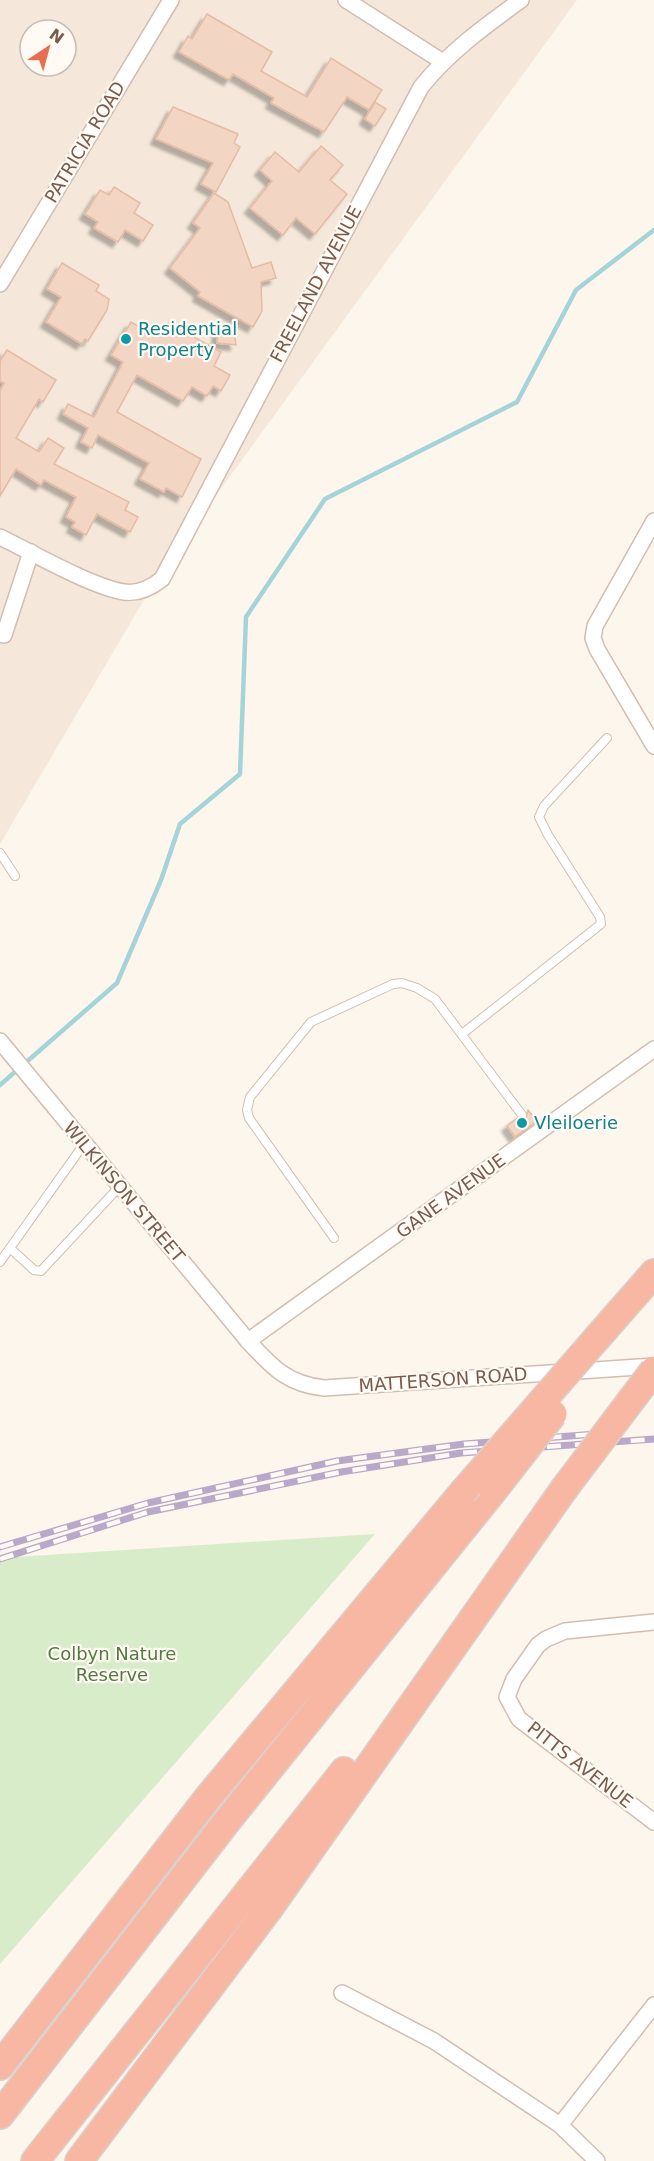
<svg xmlns="http://www.w3.org/2000/svg" width="654" height="2161" font-family="'DejaVu Sans',sans-serif">
	<defs>
		<filter id="shadow"><feDropShadow dx="-5.5" dy="5.5" stdDeviation="1.5" flood-color="#0004"/></filter>
	</defs>
	<rect width="100%" height="100%" fill="#fdf6ec"/>
	<!-- residential -->
	<path fill="#f5e8da" fill-rule="evenodd" d="M 0,0 L 577,0 L 161,571 L 0,844 ZM 30,30 L 66,30 L 66,66 L 30,66 Z"/>
	<!-- green -->
	<polygon fill="#d8ecc9" points="375,1534 0,1964 0,1558"/>
	<g fill="none" stroke-linecap="round" stroke-linejoin="round">
		<!-- stream -->
		<polyline stroke="#a5d3da" stroke-width="4.5" points="0,1085 117,983 161,880 180,824 240,774 246,617 325,499 517,402 576,290 654,230"/>
	</g>
	<!-- building -->
	<g fill="#f3d5c3" stroke="#e6bba3" stroke-width="1.5" filter="url(#shadow)">
		<polygon points="207,14 272,52 261,71 307,97 331,58 382,90 369,110 347,97 324,132 271,103 274,98 233,74 229,80 179,52 188,36 192,39"/>
		<polygon points="375,102 386,109 375,126 365,119"/>
		<polygon points="173,107 238,134 234,143 240,147 216,192 201,184 213,163 156,139"/>
		<polygon points="321,146 343,165 330,180 347,194 315,234 296,218 283,235 250,208 272,181 260,170 275,152 299,172"/>
		<polygon points="114,187 140,203 134,213 153,225 143,241 125,230 118,242 94,228 98,222 85,214 100,190 109,195"/>
		<polygon points="214,193 228,202 252,268 271,262 276,278 261,282 262,311 253,327 198,296 200,292 170,268 200,228 193,223"/>
		<polygon points="62,263 99,285 96,291 109,299 107,310 88,341 85,339 82,344 46,322 61,297 47,289"/>
		<polygon points="131,322 149,333 153,326 164,332 169,323 221,352 214,366 230,375 221,391 213,386 207,396 192,387 183,401 137,375 117,412 201,459 182,497 166,488 164,492 140,479 149,463 98,435 92,448 81,442 88,428 63,414 68,404 94,417 123,362 111,355"/>
		<polygon points="233,327 236,345 217,343 218,330"/>
		<polygon points="7,350 56,380 43,402 39,399 16,438 39,452 48,438 64,448 54,464 129,502 125,510 138,517 130,532 97,514 86,535 72,527 75,522 66,517 76,497 44,480 41,485 16,469 0,496 0,391 4,383 0,381 0,361"/>
		<polygon points="528,1110 537,1121 515,1137 507,1126 517,1118 525,1120"/>
	</g>
	<g fill="none" stroke-linecap="round" stroke-linejoin="round">
		<!-- lane casing -->
		<g stroke="#d1beb0" stroke-width="10">
			<g id="lane">
				<polyline points="0,853 15,876"/>
				<polyline points="462,1034 601,924 600,917 548,835 539,817 544,806 607,738"/>
				<polyline points="334,1238 249,1118 247,1110 250,1097 311,1022 393,984 402,983 417,988 435,999 522,1115"/>
				<polyline points="11,1249 34,1270 41,1271 119,1187"/>
				<polyline points="0,1262 84,1144"/>
			</g>
		</g>
		<!-- street casing -->
		<g stroke="#d1beb0" stroke-width="18">
			<g id="street">
				<polyline points="346,0 443,62"/>
				<polyline points="0,284 171,0"/>
				<polyline points="654,521 595,626 593,638 597,649 654,746"/>
				<path d="M 0,537 C 31,552 92,587 124,592 C 138,594 152,587 162,579 L 421,87 C 449,52 485,26 521,0"/>
				<polyline points="0,634 4,635 5,632 31,552"/>
				<path d="M 0,1041 L 248,1341 C 272,1367 287,1384 324,1388 L 654,1366"/>
				<polyline points="248,1341 654,1049"/>
				<polyline points="654,1622 565,1631 546,1639 538,1645 514,1679 507,1697 519,1719 654,1822"/>
				<polyline points="342,1993 434,2041 560,2125 597,2161"/>
				<polyline points="560,2125 654,2005"/>
			</g>
		</g>
		<!-- highway casing -->
		<g stroke="#dad1cd" stroke-width="30">
			<g id="highway">
				<polyline points="597,1338 654,1273"/>
				<polyline points="0,2066 210,1795 463,1492"/>
				<polyline points="0,2115 228,1820 493,1491"/>
				<polyline points="35,2161 344,1771"/>
				<polyline points="79,2161 268,1910 564,1489"/>
			</g>
		</g>
		<!-- lane -->
		<use href="#lane" stroke="#fff" stroke-width="8"/>
		<!-- street -->
		<use href="#street" stroke="#fff" stroke-width="15"/>
		<!-- highway -->
		<use href="#highway" stroke="#f7b7a3" stroke-width="27"/>
		<!-- rail casing -->
		<g stroke="#b9a8c9" stroke-width="7">
			<g id="rail">
				<polyline points="0,1547 148,1503 337,1461 464,1444 596,1434"/>
				<polyline points="0,1559 148,1512 341,1472 461,1453 654,1439"/>
			</g>
		</g>
		<!-- rail -->
		<use href="#rail" stroke="#fffaf3" stroke-width="4.5" stroke-dasharray="14" stroke-linecap="butt"/>
		<!-- highway-bridge casing -->
		<g stroke="#dad1cd" stroke-width="30" stroke-linecap="butt">
			<g id="highway-bridge">
				<polyline points="564,1489 654,1370"/>
				<polyline points="493,1491 553,1414"/>
				<polyline points="463,1492 597,1338"/>
			</g>
		</g>
		<!-- highway-bridge -->
		<use href="#highway-bridge" stroke="#f7b7a3" stroke-width="27"/>
	</g>
	<!-- markers -->
	<g fill="#0f9aa8" stroke="#fffaf3" stroke-width="2">
		<circle cx="126" cy="339" r="6"/>
		<circle cx="522" cy="1123" r="6"/>
	</g>
	<g text-anchor="middle" stroke-width="4.5" stroke-linejoin="round" paint-order="stroke">
		<!-- street labels -->
		<g font-size="18" fill="#7a5c4d" stroke="#fffaf3">
			<text transform="translate(85 142) rotate(-59)" y="6">PATRICIA ROAD</text>
			<text transform="translate(316 284) rotate(-62)" y="6">FREELAND AVENUE</text>
			<text transform="translate(124 1192) rotate(50)" y="6">WILKINSON STREET</text>
			<text transform="translate(451 1196) rotate(-36)" y="6">GANE AVENUE</text>
			<text transform="translate(443 1380) rotate(-4)" y="6">MATTERSON ROAD</text>
			<text transform="translate(580 1765) rotate(38)" y="6">PITTS AVENUE</text>
		</g>
		<!-- culture labels -->
		<g font-size="18" fill="#0d838f" stroke="#fffaf3" text-anchor="start">
			<text x="138" y="335">Residential<tspan x="138" dy="21">Property</tspan></text>
			<text x="534" y="1129">Vleiloerie</text>
		</g>
		<!-- park labels -->
		<g font-size="18" fill="#537a41" stroke="#fffaf3">
			<text x="112" y="1660">Colbyn Nature<tspan x="112" dy="21">Reserve</tspan></text>
		</g>
	</g>
	<!-- north arrow -->
	<g transform="translate(48 48) rotate(36)"><circle r="28" fill="#fffaf3" stroke="#cabbb1" stroke-width="1.5"/>
	<path d="M0-4.5L10 22L0 15L-10 22Z" fill="#e76f51"/>
	<text y="-9" font-size="16" font-weight="bold" text-anchor="middle" fill="#7a5c4d">N</text>
	</g>
</svg>
